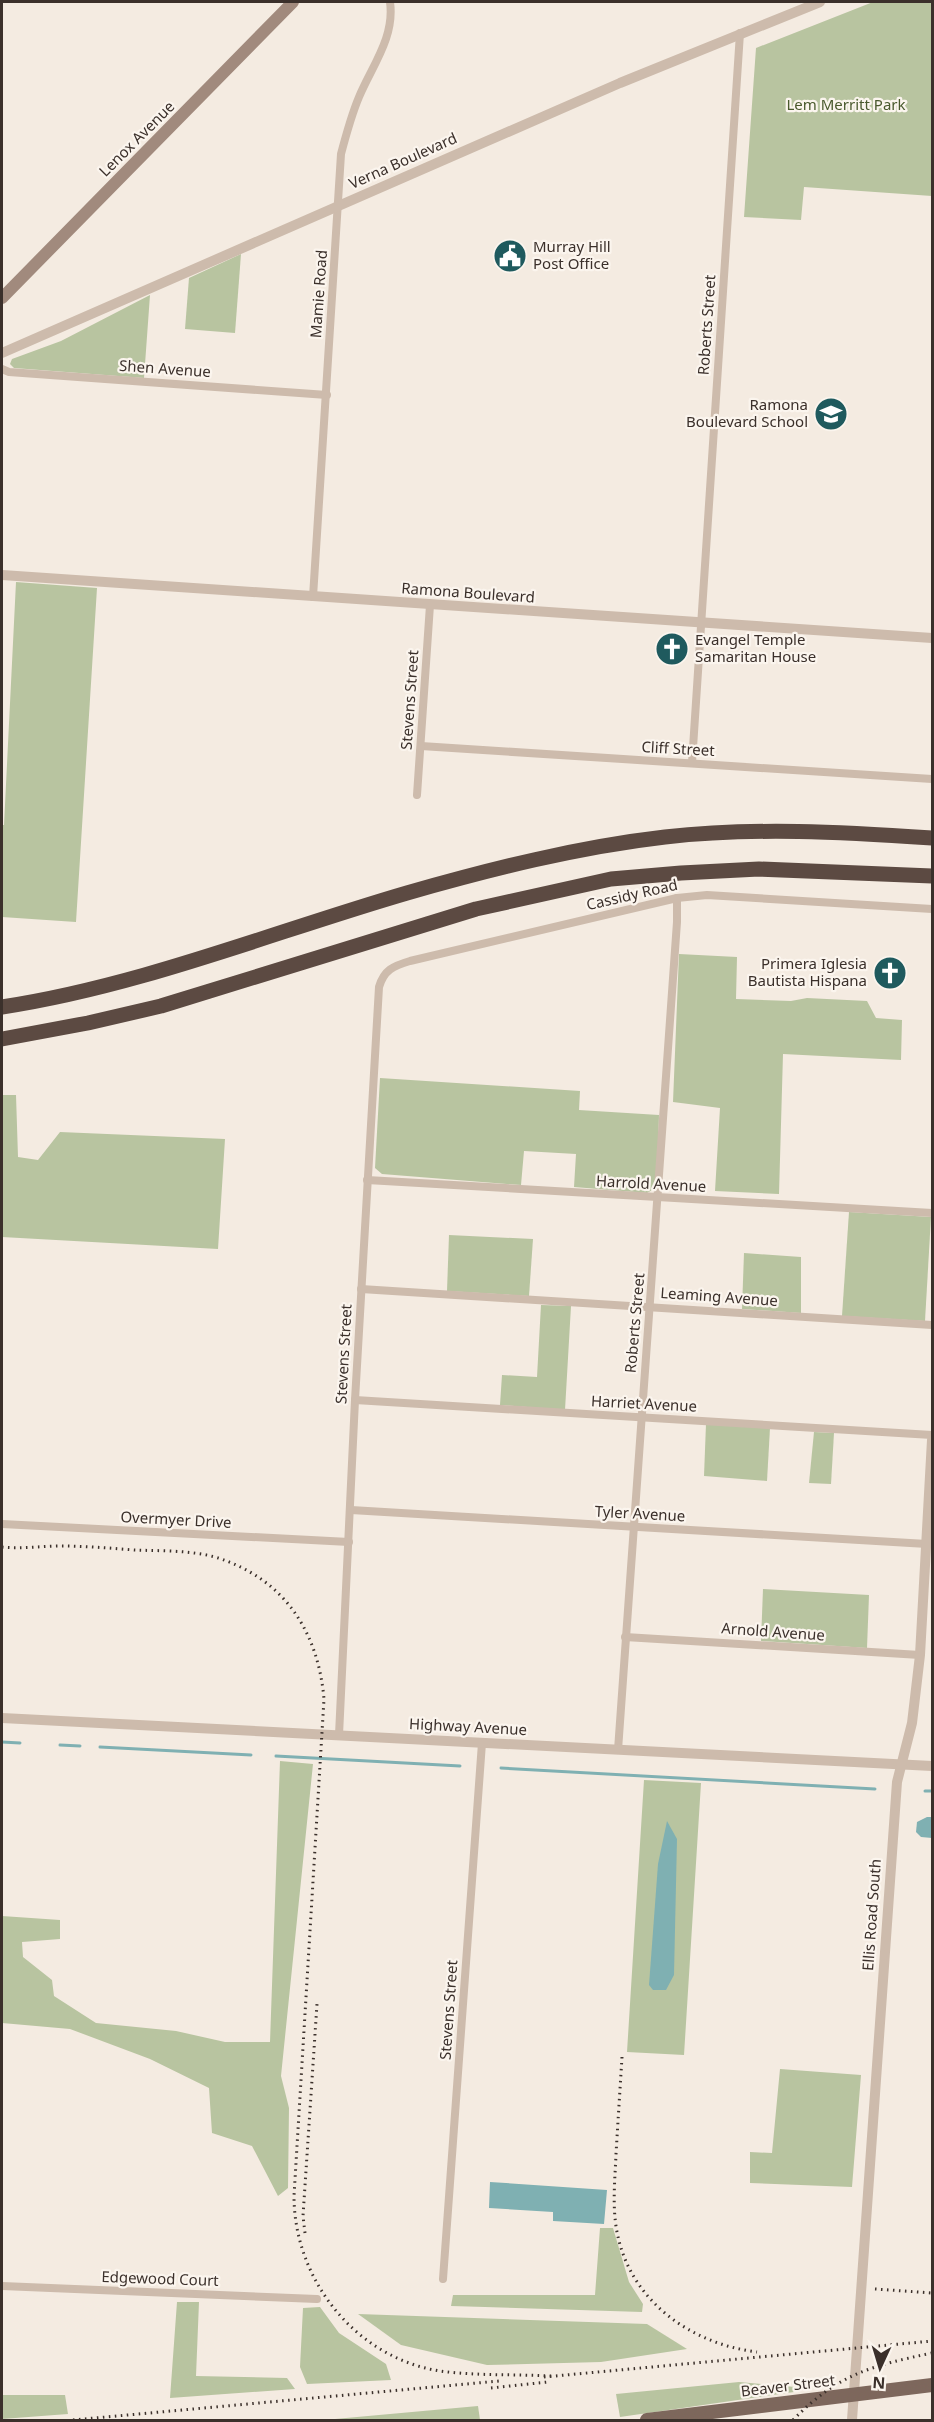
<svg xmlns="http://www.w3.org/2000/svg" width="934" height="2422" font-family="'Noto Sans',sans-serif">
	<rect width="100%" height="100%" fill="#f4ebe1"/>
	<!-- green -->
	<g fill="#b8c4a0">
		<polygon points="873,2 932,2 932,196 804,187 801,220 744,217 756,48"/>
		<polygon points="241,254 235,333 185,329 189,278"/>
		<polygon points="150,295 144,378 14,368 10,364 12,359 61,341"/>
		<polygon points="16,582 97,588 76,922 2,917 2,825 4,825"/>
		<polygon points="679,954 737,957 736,999 791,1001 807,998 867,1001 876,1018 902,1020 901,1060 783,1054 779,1194 715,1191 720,1108 673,1102"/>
		<polygon points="380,1078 580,1091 579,1110 659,1115 657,1187 647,1193 574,1187 576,1154 524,1151 521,1185 382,1174 375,1168"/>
		<polygon points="2,1095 16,1095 18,1157 38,1160 60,1132 225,1139 218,1249 2,1237"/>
		<polygon points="849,1212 931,1217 925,1321 842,1316"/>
		<polygon points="449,1235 533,1239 529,1296 447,1291"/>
		<polygon points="744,1253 801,1257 801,1313 742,1309"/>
		<polygon points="541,1305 571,1306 565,1410 500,1405 502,1375 537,1377"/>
		<polygon points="706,1424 770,1428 767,1481 704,1476"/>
		<polygon points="814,1432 834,1433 831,1484 809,1483"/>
		<polygon points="763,1589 869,1595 867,1648 761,1641"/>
		<polygon points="280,1761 313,1764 281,2076 289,2108 288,2188 278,2196 252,2146 212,2133 209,2088 150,2059 70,2029 2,2023 2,1916 60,1920 60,1939 22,1942 23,1957 52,1980 54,1996 96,2023 176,2031 225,2042 270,2042"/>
		<polygon points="644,1780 701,1783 684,2055 627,2052"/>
		<polygon points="780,2069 861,2075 852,2187 750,2183 750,2152 772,2153"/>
		<polygon points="600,2228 613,2228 629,2282 643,2304 642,2312 451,2306 453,2295 595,2295"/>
		<polygon points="177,2302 199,2302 196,2376 287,2378 295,2389 170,2398"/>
		<polygon points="320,2307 339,2333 386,2364 391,2380 307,2384 300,2367 303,2308"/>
		<polygon points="358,2314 647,2324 687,2349 601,2362 487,2365 401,2345"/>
		<polygon points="739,2382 795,2387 794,2392 620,2417 616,2394"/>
		<polygon points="2,2395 65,2395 68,2414 2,2419"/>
		<polygon points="478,2406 480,2420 324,2420"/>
	</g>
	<!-- water -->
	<g fill="#7fb0b2">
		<polygon points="927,1817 932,1817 932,1838 921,1837 916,1832 917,1822"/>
		<polygon points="667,1821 677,1839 674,1975 666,1990 653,1990 649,1985 658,1864"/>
		<polygon points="490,2182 607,2190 604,2224 553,2221 553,2212 489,2208"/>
	</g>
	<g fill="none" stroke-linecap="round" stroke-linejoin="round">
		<!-- stream -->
		<g stroke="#7fb0b2" stroke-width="3">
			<polyline points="2,1742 20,1743"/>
			<polyline points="60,1745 80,1746"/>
			<polyline points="100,1747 251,1755"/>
			<polyline points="276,1756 460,1766"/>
			<polyline points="501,1768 875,1789"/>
			<polyline points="925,1791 932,1791"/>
		</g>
		<!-- minor -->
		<g stroke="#cdbbac" stroke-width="8">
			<polyline points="2,369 9,372 327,395"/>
			<path d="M 313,597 L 341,154 C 346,135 351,116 359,97 C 372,66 395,37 390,2"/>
			<polyline points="421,746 932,779"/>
			<polyline points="692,763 740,33"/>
			<polyline points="417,795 430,605"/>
			<polyline points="367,1180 932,1213"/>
			<polyline points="361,1289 932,1325"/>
			<polyline points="355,1400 932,1435"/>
			<polyline points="351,1510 927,1544"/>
			<polyline points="2,1524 349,1542"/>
			<polyline points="625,1637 920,1655"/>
			<path d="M 339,1735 L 355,1400 L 379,987 C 384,970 393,966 410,961 L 677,898 L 707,895 L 932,909"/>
			<polyline points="618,1750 677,922 677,898"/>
			<polyline points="443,2279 482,1743"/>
			<polyline points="2,2286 317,2299"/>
		</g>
		<!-- tertiary -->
		<g stroke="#cdbbac" stroke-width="10">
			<polyline points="2,353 620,83 820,2"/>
			<polyline points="2,575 932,638"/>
			<polyline points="2,1718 932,1766"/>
			<polyline points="852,2420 897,1782 912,1723 920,1655 932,1440"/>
		</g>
		<!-- secondary -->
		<polyline stroke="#a18a7d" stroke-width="12" points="2,298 293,2"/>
		<!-- primary -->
		<polyline stroke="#7d675c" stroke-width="14" points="647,2420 932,2385"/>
		<!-- motorway -->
		<g stroke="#5c4a42" stroke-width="15">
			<path d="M 2,1007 C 140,986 273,932 407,893 C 491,869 578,847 665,837 C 754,827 843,832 932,838"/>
			<polyline points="2,1039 88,1023 161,1006 476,909 611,879 681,873 759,869 932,876"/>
		</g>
		<!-- rail -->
		<g stroke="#3b302b" stroke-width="3" stroke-dasharray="1.5 4.5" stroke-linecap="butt">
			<path d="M 2,1547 C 21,1549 41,1546 61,1546 C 85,1546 109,1548 134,1550 C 160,1551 189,1550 215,1557 C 284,1578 318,1631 324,1699 L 294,2196 C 294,2280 356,2358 440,2371 C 476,2376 514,2374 551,2376"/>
			<path d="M 622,2057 C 620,2089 618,2121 616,2154 C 615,2180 612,2206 617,2232 C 630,2301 691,2344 757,2352"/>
			<polyline points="305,2233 303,2216 317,2004"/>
			<polyline points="875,2289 932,2293"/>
			<polyline points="544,2377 932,2341"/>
			<polyline points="491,2388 548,2382"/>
			<polyline points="73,2420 499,2381"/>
			<path d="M 793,2420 C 838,2374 871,2366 932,2353"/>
		</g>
	</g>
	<!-- icons -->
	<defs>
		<g id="civic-disc" transform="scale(1.725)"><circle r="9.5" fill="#1f5a5e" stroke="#fbf5ee"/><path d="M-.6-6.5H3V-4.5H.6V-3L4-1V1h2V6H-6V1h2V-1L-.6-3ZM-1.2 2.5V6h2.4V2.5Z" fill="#fff"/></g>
		<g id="school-disc" transform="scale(1.725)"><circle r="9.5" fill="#1f5a5e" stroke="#fbf5ee"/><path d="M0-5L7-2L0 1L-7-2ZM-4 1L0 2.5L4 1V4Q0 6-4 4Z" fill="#fff"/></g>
		<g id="church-disc" transform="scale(1.725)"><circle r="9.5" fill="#1f5a5e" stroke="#fbf5ee"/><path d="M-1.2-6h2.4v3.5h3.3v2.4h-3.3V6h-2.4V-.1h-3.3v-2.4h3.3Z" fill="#fff"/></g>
	</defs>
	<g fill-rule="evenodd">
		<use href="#civic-disc" x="510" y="256"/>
		<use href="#school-disc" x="831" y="414"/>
		<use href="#church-disc" x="672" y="649"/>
		<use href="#church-disc" x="890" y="973"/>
	</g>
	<g text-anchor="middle" stroke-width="4.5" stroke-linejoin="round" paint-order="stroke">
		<!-- park labels -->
		<g font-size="15" fill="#4a5a2e" stroke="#fbf5ee">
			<text x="846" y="110">Lem Merritt Park</text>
		</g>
		<!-- street labels -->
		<g font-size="15" fill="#3b302b" stroke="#fbf5ee">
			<text transform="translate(137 139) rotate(-45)" y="5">Lenox Avenue</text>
			<text transform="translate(403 161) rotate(-24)" y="5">Verna Boulevard</text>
			<text transform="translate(319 294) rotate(-86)" y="5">Mamie Road</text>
			<text transform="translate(707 325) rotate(-86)" y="5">Roberts Street</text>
			<text transform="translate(165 369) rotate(4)" y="5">Shen Avenue</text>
			<text transform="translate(468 593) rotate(4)" y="5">Ramona Boulevard</text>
			<text transform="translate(410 700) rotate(-86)" y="5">Stevens Street</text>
			<text transform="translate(678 749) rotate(3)" y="5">Cliff Street</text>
			<text transform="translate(632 895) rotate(-13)" y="5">Cassidy Road</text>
			<text transform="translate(651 1184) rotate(3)" y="5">Harrold Avenue</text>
			<text transform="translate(719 1297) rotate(4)" y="5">Leaming Avenue</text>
			<text transform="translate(635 1323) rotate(-85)" y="5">Roberts Street</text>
			<text transform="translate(344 1354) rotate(-87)" y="5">Stevens Street</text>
			<text transform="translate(644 1404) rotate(3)" y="5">Harriet Avenue</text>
			<text transform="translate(640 1514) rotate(3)" y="5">Tyler Avenue</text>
			<text transform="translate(176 1520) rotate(3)" y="5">Overmyer Drive</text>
			<text transform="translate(773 1632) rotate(4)" y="5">Arnold Avenue</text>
			<text transform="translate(468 1727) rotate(3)" y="5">Highway Avenue</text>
			<text transform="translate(872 1915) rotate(-86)" y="5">Ellis Road South</text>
			<text transform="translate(449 2010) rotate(-86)" y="5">Stevens Street</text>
			<text transform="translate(160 2279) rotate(2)" y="5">Edgewood Court</text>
			<text transform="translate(788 2386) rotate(-7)" y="5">Beaver Street</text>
		</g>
		<!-- poi labels -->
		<g font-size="15" fill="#3b302b" stroke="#fbf5ee" text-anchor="start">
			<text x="533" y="252">Murray Hill<tspan x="533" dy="17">Post Office</tspan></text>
			<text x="808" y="410" text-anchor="end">Ramona<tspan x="808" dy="17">Boulevard School</tspan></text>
			<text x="695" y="645">Evangel Temple<tspan x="695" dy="17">Samaritan House</tspan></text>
			<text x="867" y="969" text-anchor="end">Primera Iglesia<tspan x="867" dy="17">Bautista Hispana</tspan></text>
		</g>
	</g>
	<!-- border -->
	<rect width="934" height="2422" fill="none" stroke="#3b302b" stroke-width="6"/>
	<!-- north arrow -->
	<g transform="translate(880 2368) rotate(184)" stroke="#fbf5ee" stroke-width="4.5" paint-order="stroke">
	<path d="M0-4.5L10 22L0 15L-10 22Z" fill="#3b302b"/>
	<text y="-9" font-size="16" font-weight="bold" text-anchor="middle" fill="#3b302b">N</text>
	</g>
</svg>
